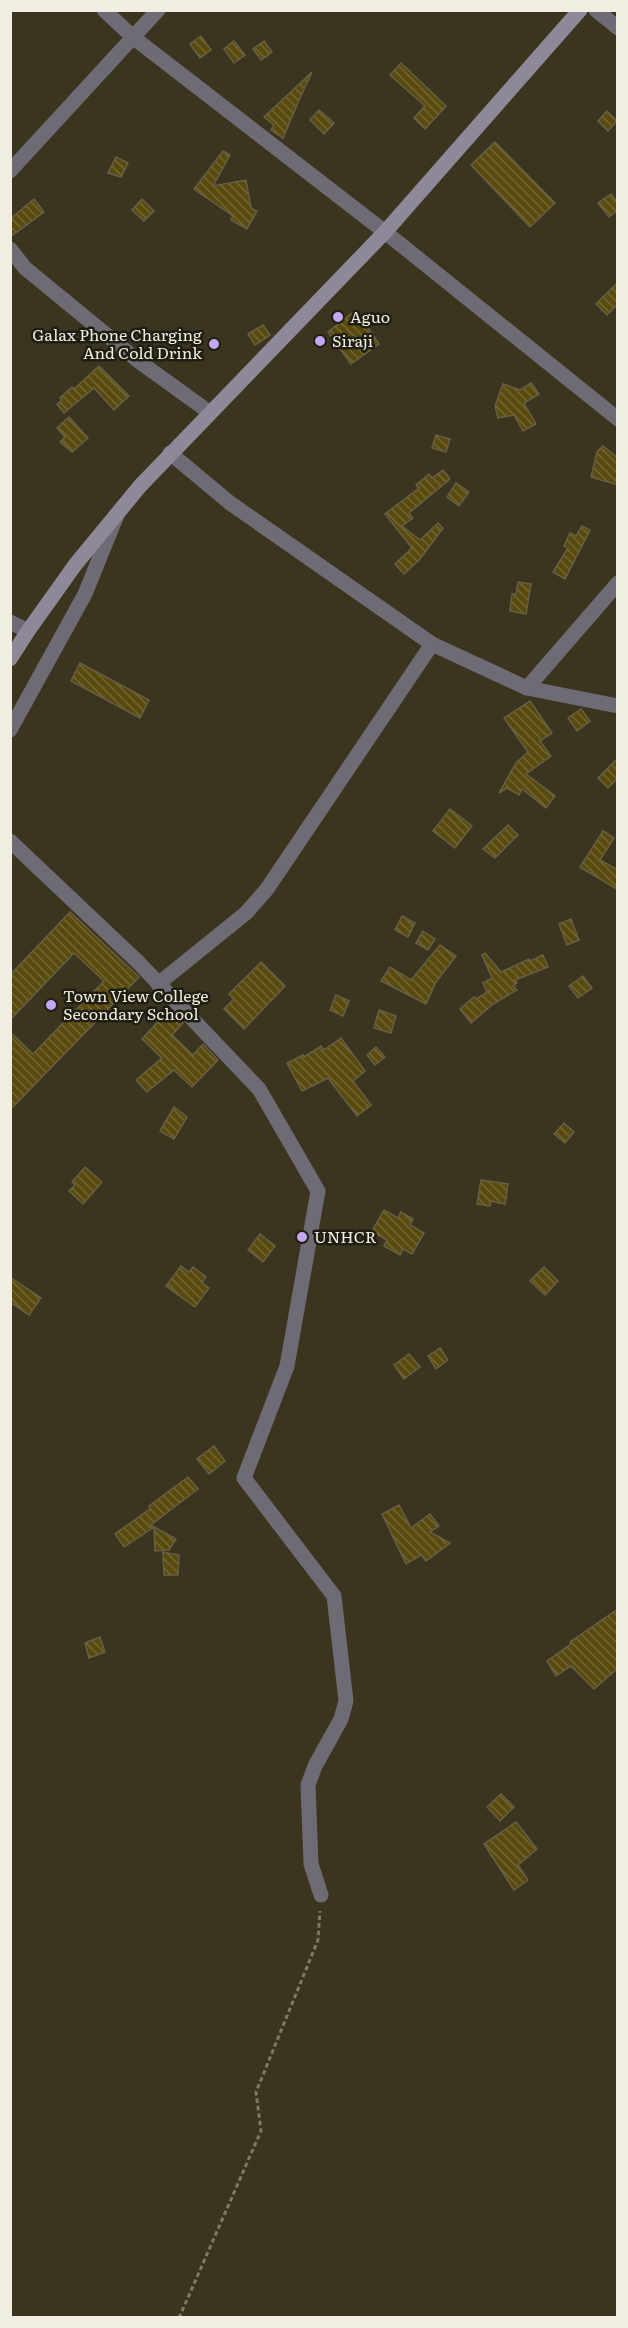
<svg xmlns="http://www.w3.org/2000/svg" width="628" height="2328" font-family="Literata,serif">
	<defs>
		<pattern id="building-back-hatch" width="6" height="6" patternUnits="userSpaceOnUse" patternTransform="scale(1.5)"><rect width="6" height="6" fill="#594b0e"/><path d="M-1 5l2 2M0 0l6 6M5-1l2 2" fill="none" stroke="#716531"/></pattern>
	</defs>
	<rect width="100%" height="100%" fill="#3b351f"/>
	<!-- building -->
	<g fill="url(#building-back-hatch)" stroke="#665f48" stroke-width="1.5">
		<polygon points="201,36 211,50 200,58 190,44"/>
		<polygon points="234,41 245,55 234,63 224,49"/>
		<polygon points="264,41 272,52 261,60 253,49"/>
		<polygon points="401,63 446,106 425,129 414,118 425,106 390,75"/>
		<polygon points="312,72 300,98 283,138 271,130 274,125 264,117"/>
		<polygon points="319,110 334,123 324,134 310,120"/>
		<polygon points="607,111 617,121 608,131 598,121"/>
		<polygon points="495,142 555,203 530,227 471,165"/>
		<polygon points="223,151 230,155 213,186 246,180 251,208 257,211 247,229 231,220 233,216 194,189"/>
		<polygon points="116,157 128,163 121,177 108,173"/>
		<polygon points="611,194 618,203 618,210 609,217 598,203"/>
		<polygon points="34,199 44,212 10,237 10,219"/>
		<polygon points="142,199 154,211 144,221 132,210"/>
		<polygon points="618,282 618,304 607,315 596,304"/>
		<polygon points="356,310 379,344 351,364 328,332"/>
		<polygon points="263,325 270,335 255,345 248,334"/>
		<polygon points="99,366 129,396 114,410 94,388 64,413 57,404 62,400 60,398 72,387 74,389"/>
		<polygon points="531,383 539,394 524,403 536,424 523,431 514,415 498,418 495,406 503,384 520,390"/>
		<polygon points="69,417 88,438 72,452 60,442 65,437 57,428"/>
		<polygon points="436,435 450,439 446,452 432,448"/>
		<polygon points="603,446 618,458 618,485 591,477 597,452"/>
		<polygon points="443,470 450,479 409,513 413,518 402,526 420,540 438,523 443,528 420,559 404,574 395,564 412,548 385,514 419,488 416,485 429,474 432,478"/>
		<polygon points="456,483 469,492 459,506 447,497"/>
		<polygon points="582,526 590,530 565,579 553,572 568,548 564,546 570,533 576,536"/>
		<polygon points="518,582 531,584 526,614 510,611 512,594 516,594"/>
		<polygon points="80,663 149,700 140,718 71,681"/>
		<polygon points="530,701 552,733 540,741 551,756 526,774 555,796 546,808 522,789 519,795 507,788 499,793 516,763 528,752 504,718"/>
		<polygon points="581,709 590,721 577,731 568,718"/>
		<polygon points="618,758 618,778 608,788 598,778"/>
		<polygon points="450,809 472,826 455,848 433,831"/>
		<polygon points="508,825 518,835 495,858 483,849"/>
		<polygon points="603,831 614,838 600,860 618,870 618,890 580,867"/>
		<polygon points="70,912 139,977 10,1110 10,1032 33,1054 104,981 74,953 10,1020 10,975"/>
		<polygon points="402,916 415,923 408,937 395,930"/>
		<polygon points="571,919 579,940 567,945 559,924"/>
		<polygon points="423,931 435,939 428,950 416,943"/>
		<polygon points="440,945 456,956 436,982 426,1004 381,981 390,967 411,980"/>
		<polygon points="485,953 501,972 529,959 530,961 543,955 548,967 515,980 517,983 513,986 517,990 493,1004 471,1023 460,1009 474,997 476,999 491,990 487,992 483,983 492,978 482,955"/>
		<polygon points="261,962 285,986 244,1029 224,1009 234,999 229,994"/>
		<polygon points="583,976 592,988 578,998 569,986"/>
		<polygon points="336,995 349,1001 343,1016 330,1010"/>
		<polygon points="169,1010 183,1023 172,1035 193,1055 203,1044 218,1060 192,1087 174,1070 147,1092 136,1080 162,1058 142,1039"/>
		<polygon points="379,1010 396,1016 391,1033 374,1028"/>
		<polygon points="341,1038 365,1071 353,1081 371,1105 357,1116 328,1078 302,1091 287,1063 303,1055 304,1057 321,1046 324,1050"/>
		<polygon points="376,1047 385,1057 375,1065 367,1055"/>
		<polygon points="174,1107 187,1117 174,1139 160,1131"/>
		<polygon points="564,1123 574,1132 565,1143 554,1134"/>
		<polygon points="85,1167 102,1182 83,1204 69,1191 75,1185 72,1182"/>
		<polygon points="481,1180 508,1184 505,1204 491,1201 490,1206 477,1204"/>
		<polygon points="384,1210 398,1218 401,1212 413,1219 410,1225 424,1233 412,1254 403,1249 400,1255 384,1246 387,1240 372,1231"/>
		<polygon points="260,1234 275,1246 263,1262 248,1250"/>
		<polygon points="181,1266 189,1272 193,1267 206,1277 202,1283 209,1288 195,1307 166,1286"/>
		<polygon points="544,1267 558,1281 545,1295 530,1281"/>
		<polygon points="10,1277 41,1298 29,1315 10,1302"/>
		<polygon points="440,1348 448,1360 436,1369 428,1356"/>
		<polygon points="409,1354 420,1367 404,1379 394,1365"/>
		<polygon points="214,1446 225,1461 209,1474 197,1459"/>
		<polygon points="188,1477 198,1489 151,1525 154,1527 124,1547 115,1534 150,1509 149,1506"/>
		<polygon points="399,1505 411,1528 430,1514 439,1526 430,1532 450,1543 426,1561 421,1555 406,1564 382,1514"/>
		<polygon points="154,1527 176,1539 169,1550 155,1551"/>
		<polygon points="163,1552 179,1555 178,1575 164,1575"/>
		<polygon points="618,1609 618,1668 594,1689 571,1666 556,1676 547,1661 571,1644 570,1642"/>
		<polygon points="100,1637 105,1652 89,1658 85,1643"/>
		<polygon points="501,1794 514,1807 500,1821 487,1807"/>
		<polygon points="516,1822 537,1849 518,1865 528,1880 514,1890 484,1844"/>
	</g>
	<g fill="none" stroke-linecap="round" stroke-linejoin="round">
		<!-- path -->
		<polyline stroke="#7e7966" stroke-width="3" stroke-dasharray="4.5 3" stroke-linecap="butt" points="179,2318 261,2131 256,2092 318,1940 320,1911"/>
		<!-- minor -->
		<g stroke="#6e6b75" stroke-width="15">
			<polyline points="104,10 134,38 385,232 618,419"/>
			<polyline points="596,10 618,28"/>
			<polyline points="10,171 158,10"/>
			<polyline points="10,249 25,268 137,360 209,412"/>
			<polyline points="170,453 230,503 432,644 527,688 618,706"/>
			<polyline points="527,688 618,583"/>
			<polyline points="10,730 85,594 117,515"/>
			<polyline points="10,841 138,962 259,1089 318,1191 287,1366 244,1478 334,1596 346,1701 341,1719 315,1766 308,1785 311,1864 321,1895"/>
			<polyline points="158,984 246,913 267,889 432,644"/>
		</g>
		<!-- tertiary -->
		<polyline stroke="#6e6b75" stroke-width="15" points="10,622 28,631"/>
		<!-- secondary -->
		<polyline stroke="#8e8898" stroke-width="15" points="10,659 28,631 75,565 140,486 385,232 580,10"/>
	</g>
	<!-- markers -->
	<g fill="#c4a7f2" stroke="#201d13" stroke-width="2">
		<circle cx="338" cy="317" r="6"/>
		<circle cx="320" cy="341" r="6"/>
		<circle cx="214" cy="344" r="6"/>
		<circle cx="51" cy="1005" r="6"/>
		<circle cx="302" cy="1237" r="6"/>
	</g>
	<g text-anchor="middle" stroke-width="5" stroke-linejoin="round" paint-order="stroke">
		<!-- poi labels -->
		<g font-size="16" fill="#f1ede0" stroke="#201d13" text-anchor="start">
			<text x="350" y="323">Aguo</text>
			<text x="202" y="341" text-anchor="end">Galax Phone Charging<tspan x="202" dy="18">And Cold Drink</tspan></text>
			<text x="332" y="347">Siraji</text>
			<text x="63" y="1002">Town View College<tspan x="63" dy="18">Secondary School</tspan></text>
			<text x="314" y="1243">UNHCR</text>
		</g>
	</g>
	<!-- border -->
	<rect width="628" height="2328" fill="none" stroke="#f1ede0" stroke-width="24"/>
</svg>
